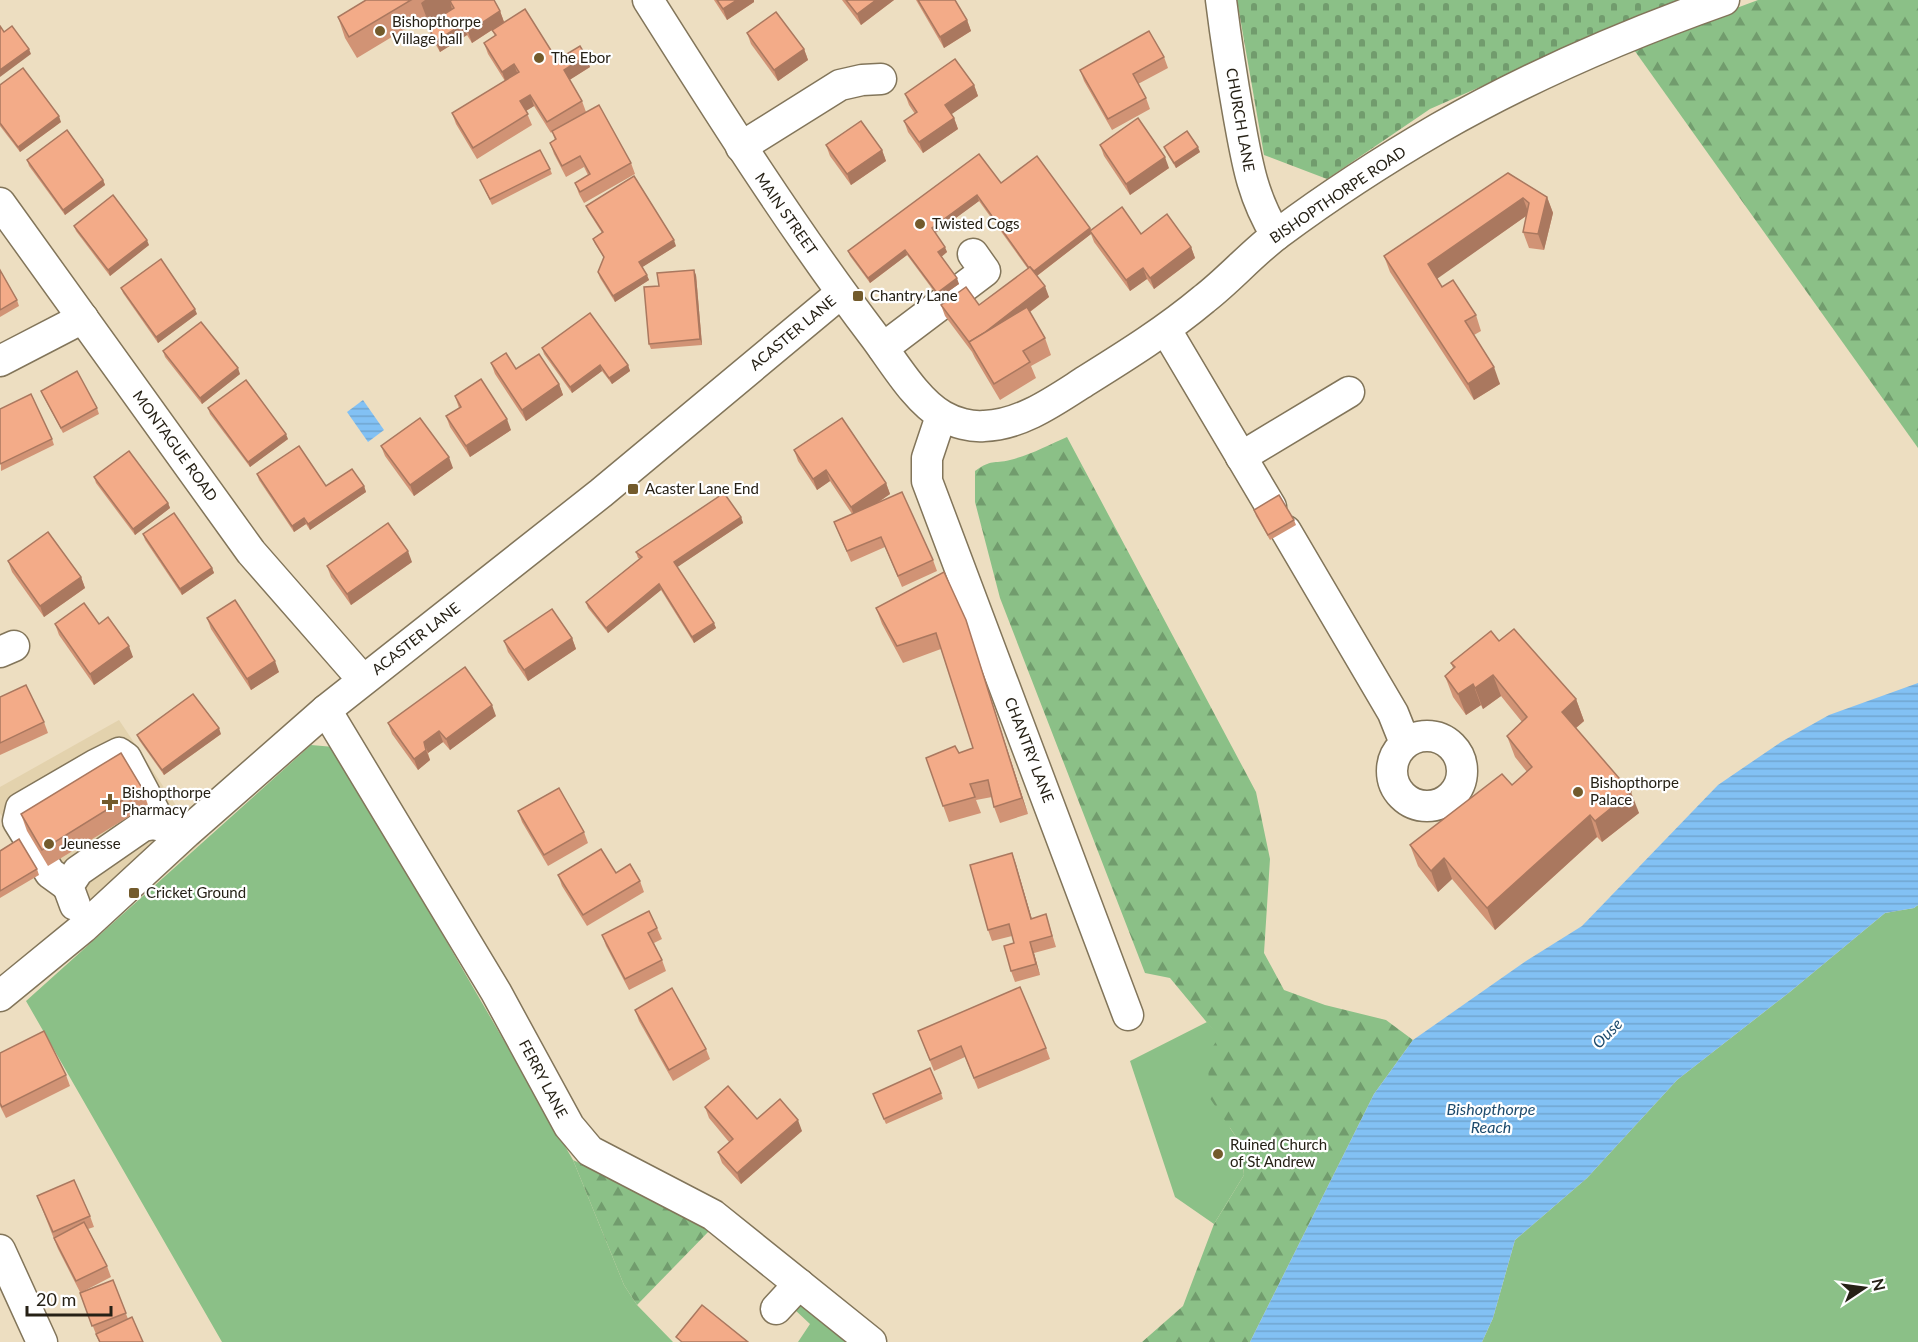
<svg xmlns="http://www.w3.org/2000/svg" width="1918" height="1342" font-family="Lato,sans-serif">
	<defs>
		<pattern id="forest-firs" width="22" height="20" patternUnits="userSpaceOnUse" patternTransform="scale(1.5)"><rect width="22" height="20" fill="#8bc087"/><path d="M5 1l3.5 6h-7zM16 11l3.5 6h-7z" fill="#719c6d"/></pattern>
		<pattern id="cemetery-stones" width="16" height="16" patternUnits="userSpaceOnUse" patternTransform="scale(1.5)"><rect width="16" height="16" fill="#8bc087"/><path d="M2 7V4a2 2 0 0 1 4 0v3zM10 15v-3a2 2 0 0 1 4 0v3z" fill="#719c6d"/></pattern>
		<pattern id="water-rules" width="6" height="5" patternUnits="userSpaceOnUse" patternTransform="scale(1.5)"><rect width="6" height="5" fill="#82c1f4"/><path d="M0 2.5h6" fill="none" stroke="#70a6d0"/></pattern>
	</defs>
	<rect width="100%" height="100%" fill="#eddec1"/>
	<!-- built -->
	<polygon fill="#e3d2ad" points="119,720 201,843 86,946 0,813 0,787"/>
	<!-- green -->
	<g fill="#8bc087">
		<polygon points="311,745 334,747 573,1160 624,1285 637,1305 673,1342 222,1342 26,1001"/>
		<polygon points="1918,905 1918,1342 1482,1342 1493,1318 1515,1240 1587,1178 1677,1080 1791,991 1885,913 1914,908"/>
		<polygon points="1207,1022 1220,1037 1230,1128 1241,1144 1244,1175 1214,1224 1175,1197 1130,1061"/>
		<polygon points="801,1303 848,1342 798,1342 810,1324 794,1309"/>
	</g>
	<!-- forest -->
	<g fill="url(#forest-firs)">
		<polygon points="1758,0 1918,0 1918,448 1632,47"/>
		<path d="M 1067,437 L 1256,792 L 1270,859 L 1264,953 L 1284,990 L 1325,1005 L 1386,1020 L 1413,1040 L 1374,1094 L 1250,1342 L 1142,1342 L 1183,1306 L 1214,1224 L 1244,1175 L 1241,1144 L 1209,1097 L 1208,1054 L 1219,1037 L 1170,978 L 1145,973 L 1000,598 L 975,502 L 975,471 C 992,459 993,464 1010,460 C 1030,455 1049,445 1067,437 Z"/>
		<polygon points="573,1160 666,1203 711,1229 637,1305 624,1285"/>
	</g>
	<!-- cemetery -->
	<polygon fill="url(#cemetery-stones)" points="1237,0 1678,0 1430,109 1327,179 1264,155"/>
	<!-- water -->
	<g fill="url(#water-rules)">
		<polygon points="363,400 384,430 368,442 347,412"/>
		<polygon points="1918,683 1918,905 1914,908 1885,913 1791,991 1677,1080 1587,1178 1515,1240 1493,1318 1482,1342 1250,1342 1374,1094 1413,1040 1526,961 1582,926 1718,785 1781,742 1829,715"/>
	</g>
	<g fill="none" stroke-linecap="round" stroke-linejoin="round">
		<!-- minor casing -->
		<g stroke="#82755a" stroke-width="33">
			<g id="minor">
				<path d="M 648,0 C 720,114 792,228 874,336 C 893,361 916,401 943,416 C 955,423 971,427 984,426 C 1022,425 1057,399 1087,380 C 1127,355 1167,330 1204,299 C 1230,279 1252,253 1279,233 C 1330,195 1384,160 1439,128 C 1530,76 1625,35 1724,0"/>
				<path d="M 1221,0 C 1226,40 1232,79 1239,118 C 1247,162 1252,196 1276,235"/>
				<polyline points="741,147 840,85 862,80 881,79"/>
				<polyline points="0,203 251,552 363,680"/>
				<polyline points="1166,330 1271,507"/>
				<polyline points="883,348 985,271 973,254"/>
				<polyline points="0,361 83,318"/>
				<polyline points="941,416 927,458 927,481 1128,1015"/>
				<polyline points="1241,457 1349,392"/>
				<polyline points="1286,531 1393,713 1405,743"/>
				<polyline points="0,652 14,646"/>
				<polyline points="326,710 496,992 569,1126 590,1151 713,1215 871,1342"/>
				<circle cx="1427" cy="771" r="35"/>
				<polyline points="68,886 50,873 18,821 21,808 95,765 119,753 126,758 154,811 153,824"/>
				<polyline points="75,905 68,886 78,871 143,826 153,824 172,828"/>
				<polyline points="0,996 83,928 187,832 326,710 601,493 841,293"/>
				<polyline points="0,1250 42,1342"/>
				<polyline points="776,1309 799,1284"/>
			</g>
		</g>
		<!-- minor -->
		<use href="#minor" stroke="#fff" stroke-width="30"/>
	</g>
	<!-- wall -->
	<g fill="#d19375">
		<polygon points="366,0 494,0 500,11 504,22 557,60 586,56 590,67 569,80 582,101 586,112 575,118 631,163 635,174 584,203 579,194 575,183 588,175 584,167 566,177 554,154 550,143 555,140 552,132 551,133 534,106 526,111 532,125 477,159 456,124 452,113 505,81 488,54 484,43 495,36 492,30 472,43 467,35 440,52 431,36 427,25 429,24 425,17 357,58 345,38 338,17"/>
		<polygon points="714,0 754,0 754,2 727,20"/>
		<polygon points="842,0 894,0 861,25"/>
		<polygon points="916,0 955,0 967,20 971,31 944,48"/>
		<polygon points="747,33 804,49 808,60 778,81 751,44"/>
		<polygon points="1164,57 1168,68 1138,84 1146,98 1150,109 1112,130 1084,81 1080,70"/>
		<polygon points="0,85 61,122 20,152 0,126"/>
		<polygon points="974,85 978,96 951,114 954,118 958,129 923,153 908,132 904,121 915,114 909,105 905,94"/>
		<polygon points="826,145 882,150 886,161 851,185 830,156"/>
		<polygon points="1100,145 1169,168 1130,195 1104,156"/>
		<polygon points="1164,147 1200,152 1176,168 1166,152"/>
		<polygon points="27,160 103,180 105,185 65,215 29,166"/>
		<polygon points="550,169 552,174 492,205 480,180"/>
		<polygon points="1508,173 1547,197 1553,213 1544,250 1529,248 1523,232 1526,216 1437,278 1442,287 1476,315 1481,331 1474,335 1500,384 1474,400 1390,272 1384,256"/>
		<polygon points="1001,183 1090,228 1091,230 1141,234 1191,247 1195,258 1154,289 1147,279 1130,291 1094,242 1091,234 1037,276 1049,297 1030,312 1045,338 1051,355 1031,366 1036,378 1000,400 975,358 972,352 945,316 941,305 979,305 1028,269 979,201 935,233 947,252 941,257 959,284 939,298 907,255 870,283 850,256 848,251"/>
		<polygon points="586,206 676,246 642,267 649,280 615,302 600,278 598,272 604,258 595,244 593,239 602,233 588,211"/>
		<polygon points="74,226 149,245 110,276 76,231"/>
		<polygon points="0,270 17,300 19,306 0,317"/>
		<polygon points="696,275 702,345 651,349 649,344 659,286"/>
		<polygon points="121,288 197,314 158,343 123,293"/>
		<polygon points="542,348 628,365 630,371 612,384 602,371 572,393 544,354"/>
		<polygon points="163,351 240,374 202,404 165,357"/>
		<polygon points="491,363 516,369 559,384 563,395 526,421 495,374"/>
		<polygon points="41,391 97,408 99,414 63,433 43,396"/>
		<polygon points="455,396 511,430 470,457 450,427 446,416 459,408"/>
		<polygon points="208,408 288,439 250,467 210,414"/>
		<polygon points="0,409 52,439 54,445 1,471"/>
		<polygon points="381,446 453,468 414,496 385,456"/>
		<polygon points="794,450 886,483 890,494 876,504 933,560 937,571 902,587 885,547 851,562 834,522 852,514 830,481 817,490 798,461"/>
		<polygon points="257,474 326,486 364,486 366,492 310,530 306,524 294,532 259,480"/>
		<polygon points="94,477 168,503 170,508 135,535 96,483"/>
		<polygon points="1254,510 1294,520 1296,525 1270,540 1256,516"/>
		<polygon points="741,517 743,523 677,567 716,628 694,643 661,590 608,633 588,608 586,602 640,559 638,558 636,552"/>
		<polygon points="143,534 212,568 214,573 182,595 145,540"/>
		<polygon points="8,561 81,577 85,588 44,617 12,572"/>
		<polygon points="412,562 351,605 331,577 327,566"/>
		<polygon points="876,608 971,637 1028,814 1000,823 994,807 992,797 976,800 981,813 949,822 926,758 959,753 973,748 941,649 903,663 882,624"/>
		<polygon points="207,618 279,672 251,690 211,629"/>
		<polygon points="55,624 99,624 133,657 94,685 59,635"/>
		<polygon points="572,638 576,649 528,681 508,652 504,641"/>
		<polygon points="1499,641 1576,699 1584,721 1576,728 1639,813 1602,842 1597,837 1495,930 1452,879 1438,892 1418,866 1410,845 1512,785 1527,772 1515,757 1507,736 1522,722 1501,696 1483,709 1481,705 1466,715 1453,697 1445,676 1453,668 1451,663"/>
		<polygon points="0,697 44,722 48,733 0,755"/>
		<polygon points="496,716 450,750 443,742 428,753 430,760 418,770 392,734 388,723"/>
		<polygon points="221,734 164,775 139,740 137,735"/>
		<polygon points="142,788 148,805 48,866 27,831 21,814"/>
		<polygon points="518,811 584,832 588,843 548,866 522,822"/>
		<polygon points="0,851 37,869 39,875 0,898"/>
		<polygon points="1012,853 1032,919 1046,914 1056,947 1034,953 1040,975 1015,982 1011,971 1014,943 1012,936 992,941 988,930"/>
		<polygon points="616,873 640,881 644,892 587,926 562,886 558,875"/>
		<polygon points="657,928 662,939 654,943 662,960 666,971 629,990 606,946 602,935"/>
		<polygon points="635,1010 706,1049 710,1059 673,1081 639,1021"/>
		<polygon points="918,1031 1046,1048 1050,1059 978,1089 965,1057 934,1071"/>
		<polygon points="0,1053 66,1075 70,1086 6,1118 0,1106"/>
		<polygon points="941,1093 943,1099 886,1124 875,1099"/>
		<polygon points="705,1107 802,1131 741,1184 722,1163 718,1152 729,1142 709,1118"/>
		<polygon points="37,1196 90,1216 94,1227 88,1229 107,1266 111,1277 82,1292 113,1280 128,1319 143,1342 99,1342 80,1293 80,1292 58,1249"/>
	</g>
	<!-- shaded-wall -->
	<g fill="#aa785f">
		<polygon points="425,0 466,0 450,1 452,9 429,24 421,3"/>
		<polygon points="737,0 754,0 754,2 727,20 723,9"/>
		<polygon points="876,0 894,0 861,25 857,14"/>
		<polygon points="500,11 504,22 472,43 468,32"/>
		<polygon points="967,20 971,31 944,48 940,37"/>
		<polygon points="463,24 467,35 440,52 436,41"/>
		<polygon points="29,49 31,54 0,77 0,70"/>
		<polygon points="804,49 808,60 778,81 774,70"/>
		<polygon points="586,56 590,67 568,81 564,70"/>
		<polygon points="514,64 518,75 506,83 502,72"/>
		<polygon points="974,85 978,96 949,116 945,105"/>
		<polygon points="530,95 534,106 524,112 520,101"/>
		<polygon points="59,116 61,122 20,152 18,147"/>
		<polygon points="954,118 958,129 923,153 919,142"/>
		<polygon points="1198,147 1200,152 1176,168 1174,163"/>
		<polygon points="882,150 886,161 851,185 847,174"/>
		<polygon points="1165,157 1169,168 1130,195 1126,184"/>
		<polygon points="103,180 105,185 65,215 63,210"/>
		<polygon points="977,195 979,201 934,234 932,228"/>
		<polygon points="1547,197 1553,213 1544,250 1538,234"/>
		<polygon points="1523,198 1529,214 1434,281 1428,264"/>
		<polygon points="1090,228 1092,234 1090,231 1091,234 1034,278 1032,272"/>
		<polygon points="147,240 149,245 110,276 108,270"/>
		<polygon points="674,240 676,246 641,268 639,262"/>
		<polygon points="945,247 947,252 940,258 938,252"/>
		<polygon points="1191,247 1195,258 1154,289 1150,278"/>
		<polygon points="905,250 907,255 870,283 868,278"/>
		<polygon points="1143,268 1147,279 1130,291 1126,280"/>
		<polygon points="694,270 696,275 702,345 700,339"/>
		<polygon points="647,275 649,280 615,302 613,296"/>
		<polygon points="957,278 959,284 939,298 937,293"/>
		<polygon points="1045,286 1049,297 976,353 970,343"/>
		<polygon points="195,309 197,314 158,343 156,337"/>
		<polygon points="600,365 602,371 572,393 570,387"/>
		<polygon points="628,365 630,371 612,384 609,378"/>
		<polygon points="1494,367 1500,384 1474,400 1468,384"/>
		<polygon points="238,368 240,374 202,404 200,398"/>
		<polygon points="559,384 563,395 526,421 522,410"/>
		<polygon points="507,419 511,430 470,457 466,446"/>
		<polygon points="286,434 288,439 250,467 248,462"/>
		<polygon points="449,457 453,468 414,496 410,485"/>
		<polygon points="826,470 830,481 817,490 813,479"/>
		<polygon points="886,483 890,494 855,518 851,507"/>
		<polygon points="364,486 366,492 310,530 308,524"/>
		<polygon points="168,503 170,508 135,535 133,529"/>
		<polygon points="741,517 743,523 676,568 674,562"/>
		<polygon points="304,518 306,524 294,532 292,526"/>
		<polygon points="408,551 412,562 351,605 347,594"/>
		<polygon points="212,568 214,573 182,595 180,589"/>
		<polygon points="81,577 85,588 44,617 40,606"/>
		<polygon points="659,584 661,590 608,633 606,628"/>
		<polygon points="966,620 971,637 1028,814 1022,798"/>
		<polygon points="714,623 716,628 694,643 692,637"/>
		<polygon points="572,638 576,649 528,681 524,670"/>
		<polygon points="129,646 133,657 94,685 90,674"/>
		<polygon points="275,661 279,672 251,690 247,679"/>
		<polygon points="1493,675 1501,696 1483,709 1475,688"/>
		<polygon points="1473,684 1481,705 1466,715 1458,694"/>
		<polygon points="1576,699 1584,721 1570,733 1562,712"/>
		<polygon points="492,705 496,716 450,750 446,739"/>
		<polygon points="219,728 221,734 164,775 162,770"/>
		<polygon points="439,731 443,742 428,753 424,742"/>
		<polygon points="426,750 430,760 418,770 414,759"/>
		<polygon points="1631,792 1639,813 1602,842 1595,821"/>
		<polygon points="1590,815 1597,837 1495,930 1487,908"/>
		<polygon points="1012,853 1016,864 1035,930 1031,919"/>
		<polygon points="1444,858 1452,879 1438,892 1431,871"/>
		<polygon points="1030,942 1034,953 1040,975 1036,964"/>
		<polygon points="798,1120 802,1131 741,1184 737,1173"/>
	</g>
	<!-- building -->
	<g fill="#f3ab88" stroke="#aa785f" stroke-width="1.5">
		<polygon points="366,0 411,0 349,37 338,17"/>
		<polygon points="452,0 494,0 500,11 468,32 463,24 436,41 427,25 454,8 450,1"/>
		<polygon points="717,0 737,0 723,9"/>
		<polygon points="846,0 876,0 857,14"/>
		<polygon points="918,0 955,0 967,20 940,37"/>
		<polygon points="525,9 557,60 580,46 586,56 564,70 582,101 547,122 530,95 520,101 528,114 473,148 452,113 519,72 514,64 502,72 484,43 496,35 492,30"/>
		<polygon points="776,12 804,49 774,70 747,33"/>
		<polygon points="0,26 4,32 12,26 29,49 0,70"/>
		<polygon points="1149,31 1164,57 1133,74 1146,98 1108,119 1080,70"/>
		<polygon points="955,59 974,85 945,105 954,118 919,142 904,121 917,112 905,94"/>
		<polygon points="23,68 59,116 18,147 0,123 0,85"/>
		<polygon points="599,105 631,163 580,192 575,183 590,174 580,156 562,166 550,143 556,139 552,131"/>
		<polygon points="1138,118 1165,157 1126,184 1100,145"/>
		<polygon points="861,121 882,150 847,174 826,145"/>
		<polygon points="67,130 103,180 63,210 27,160"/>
		<polygon points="1187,131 1198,147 1174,163 1164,147"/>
		<polygon points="540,150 550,169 490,199 480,180"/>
		<polygon points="979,154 1001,183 1037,156 1090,228 1034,271 1030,267 1029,268 977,195 932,228 945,247 938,252 957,278 937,293 905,250 868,278 848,251"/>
		<polygon points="1508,173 1547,197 1538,234 1523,232 1529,203 1523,198 1428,264 1442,287 1453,280 1476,315 1465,321 1494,367 1468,384 1384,256"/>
		<polygon points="634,176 674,240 639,262 647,275 613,296 598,272 604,257 593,239 603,232 586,206"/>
		<polygon points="113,195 147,240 108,270 74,226"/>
		<polygon points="1122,207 1141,234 1167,214 1191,247 1150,278 1143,268 1126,280 1090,231"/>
		<polygon points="161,259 195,309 156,337 121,288"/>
		<polygon points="1030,267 1045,286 984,333 969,342 941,305 966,287 979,305"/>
		<polygon points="0,270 17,300 0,310"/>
		<polygon points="694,270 700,339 649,344 644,287 659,286 657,273"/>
		<polygon points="1027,307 1045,338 1023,351 1030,362 994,384 969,342"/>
		<polygon points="590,313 628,365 609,378 600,365 570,387 542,348"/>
		<polygon points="201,322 238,368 200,398 163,351"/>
		<polygon points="506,353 516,369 539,354 559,384 522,410 491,363"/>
		<polygon points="77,371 97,408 61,428 41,391"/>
		<polygon points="481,379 507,419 466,446 446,416 461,407 455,396"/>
		<polygon points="246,380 286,434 248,462 208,408"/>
		<polygon points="31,394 52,439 0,464 0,409"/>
		<polygon points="420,418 449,457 410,485 381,446"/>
		<polygon points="842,418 886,483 851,507 826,470 813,479 794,450"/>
		<polygon points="299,446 326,486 352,469 364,486 308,524 304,518 292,526 257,474"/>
		<polygon points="129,451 168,503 133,529 94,477"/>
		<polygon points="902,492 933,560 898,576 881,537 847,551 834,522"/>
		<polygon points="724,493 741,517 674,562 714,623 692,637 659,584 606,628 586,602 642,557 636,552"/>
		<polygon points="1279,495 1294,520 1268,535 1254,510"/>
		<polygon points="174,513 212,568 180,589 143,534"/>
		<polygon points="388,523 408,551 347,594 327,566"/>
		<polygon points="48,532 81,577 40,606 8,561"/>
		<polygon points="944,572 966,620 1022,798 994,807 988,780 970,784 975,797 943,806 926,758 955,746 959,753 973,748 936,633 897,646 876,608"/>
		<polygon points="235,600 275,661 247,679 207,618"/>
		<polygon points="84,603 99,624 108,617 129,646 90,674 55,624"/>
		<polygon points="552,609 572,638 524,670 504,641"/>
		<polygon points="1514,629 1576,699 1562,712 1631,792 1595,821 1590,815 1487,908 1444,858 1431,871 1410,845 1502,774 1512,785 1532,767 1507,736 1527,717 1493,675 1475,688 1473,684 1458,694 1445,676 1455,667 1451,663 1491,631 1499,641"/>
		<polygon points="465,667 492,705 446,739 439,731 424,742 426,750 414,759 388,723"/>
		<polygon points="26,685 44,722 0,743 0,697"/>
		<polygon points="193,694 219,728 162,770 137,735"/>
		<polygon points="121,753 142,788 42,850 21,814"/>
		<polygon points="559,788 584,832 544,855 518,811"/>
		<polygon points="19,839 37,869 0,891 0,851"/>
		<polygon points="601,849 616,873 630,864 640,881 583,915 558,875"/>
		<polygon points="1012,853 1031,919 1046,914 1052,936 1030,942 1036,964 1011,971 1004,946 1014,943 1009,924 988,930 970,865"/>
		<polygon points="649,911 657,928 648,933 662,960 625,979 602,935"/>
		<polygon points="1020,987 1046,1048 974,1078 961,1046 930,1060 918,1031"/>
		<polygon points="672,988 706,1049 669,1070 635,1010"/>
		<polygon points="44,1031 66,1075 2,1107 0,1103 0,1053"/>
		<polygon points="930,1068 941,1093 884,1119 873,1094"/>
		<polygon points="728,1086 757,1119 780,1099 798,1120 737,1173 718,1152 733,1139 705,1107"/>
		<polygon points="74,1180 90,1216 53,1232 37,1196"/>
		<polygon points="84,1222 107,1266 76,1281 54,1238"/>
		<polygon points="113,1280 126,1313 92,1326 80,1293"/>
		<polygon points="702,1305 748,1342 682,1342 676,1337"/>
		<polygon points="132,1317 143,1342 100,1342 96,1334"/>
	</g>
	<!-- markers -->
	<g fill="#735b2c" stroke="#fff" stroke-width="2">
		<circle cx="380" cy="31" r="6"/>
		<circle cx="539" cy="58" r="6"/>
		<circle cx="920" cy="224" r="6"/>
		<rect x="852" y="290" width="12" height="12" rx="3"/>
		<rect x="627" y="483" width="12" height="12" rx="3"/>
		<circle cx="1578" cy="792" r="6"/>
		<path d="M107 793h6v6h6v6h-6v6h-6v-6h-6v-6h6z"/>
		<circle cx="49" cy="844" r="6"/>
		<rect x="128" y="887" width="12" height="12" rx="3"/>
		<circle cx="1218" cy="1154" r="6"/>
	</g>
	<g text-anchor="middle" stroke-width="4.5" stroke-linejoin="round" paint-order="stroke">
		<!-- poi labels -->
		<g font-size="15" fill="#262116" stroke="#fff" text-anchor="start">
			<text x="392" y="27">Bishopthorpe<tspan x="392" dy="17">Village hall</tspan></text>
			<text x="551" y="63">The Ebor</text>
			<text x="932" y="229">Twisted Cogs</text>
			<text x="870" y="301">Chantry Lane</text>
			<text x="645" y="494">Acaster Lane End</text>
			<text x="1590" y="788">Bishopthorpe<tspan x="1590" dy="17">Palace</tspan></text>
			<text x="122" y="798">Bishopthorpe<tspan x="122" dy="17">Pharmacy</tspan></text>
			<text x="61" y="849">Jeunesse</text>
			<text x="146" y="898">Cricket Ground</text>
			<text x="1230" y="1150">Ruined Church<tspan x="1230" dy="17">of St Andrew</tspan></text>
		</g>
		<!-- street labels -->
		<g font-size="15" fill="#262116" stroke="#fff">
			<text transform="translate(1240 120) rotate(80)" y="5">CHURCH LANE</text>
			<text transform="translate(1338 195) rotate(-34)" y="5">BISHOPTHORPE ROAD</text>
			<text transform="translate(786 214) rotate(55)" y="5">MAIN STREET</text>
			<text transform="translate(793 333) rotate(-40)" y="5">ACASTER LANE</text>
			<text transform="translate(175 446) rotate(54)" y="5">MONTAGUE ROAD</text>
			<text transform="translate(416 639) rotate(-38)" y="5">ACASTER LANE</text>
			<text transform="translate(1029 750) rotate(69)" y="5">CHANTRY LANE</text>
			<text transform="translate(543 1079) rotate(62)" y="5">FERRY LANE</text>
		</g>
		<!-- water labels -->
		<g font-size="16" font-style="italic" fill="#1d4b6d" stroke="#fff">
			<text transform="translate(1607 1033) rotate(-45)" y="6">Ouse</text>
			<text x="1491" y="1115">Bishopthorpe<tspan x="1491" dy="18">Reach</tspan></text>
		</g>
	</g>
	<!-- north arrow -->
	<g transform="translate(1864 1288) rotate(77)" stroke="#ffffff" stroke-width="4.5" paint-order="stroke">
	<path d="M0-4.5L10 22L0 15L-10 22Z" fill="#262116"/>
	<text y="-9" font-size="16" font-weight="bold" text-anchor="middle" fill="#262116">N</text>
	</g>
	<!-- scale -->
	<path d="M27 1306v9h84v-9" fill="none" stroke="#262116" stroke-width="3"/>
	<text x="36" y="1306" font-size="18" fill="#262116" stroke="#ffffff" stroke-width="4.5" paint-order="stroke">20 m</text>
</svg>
